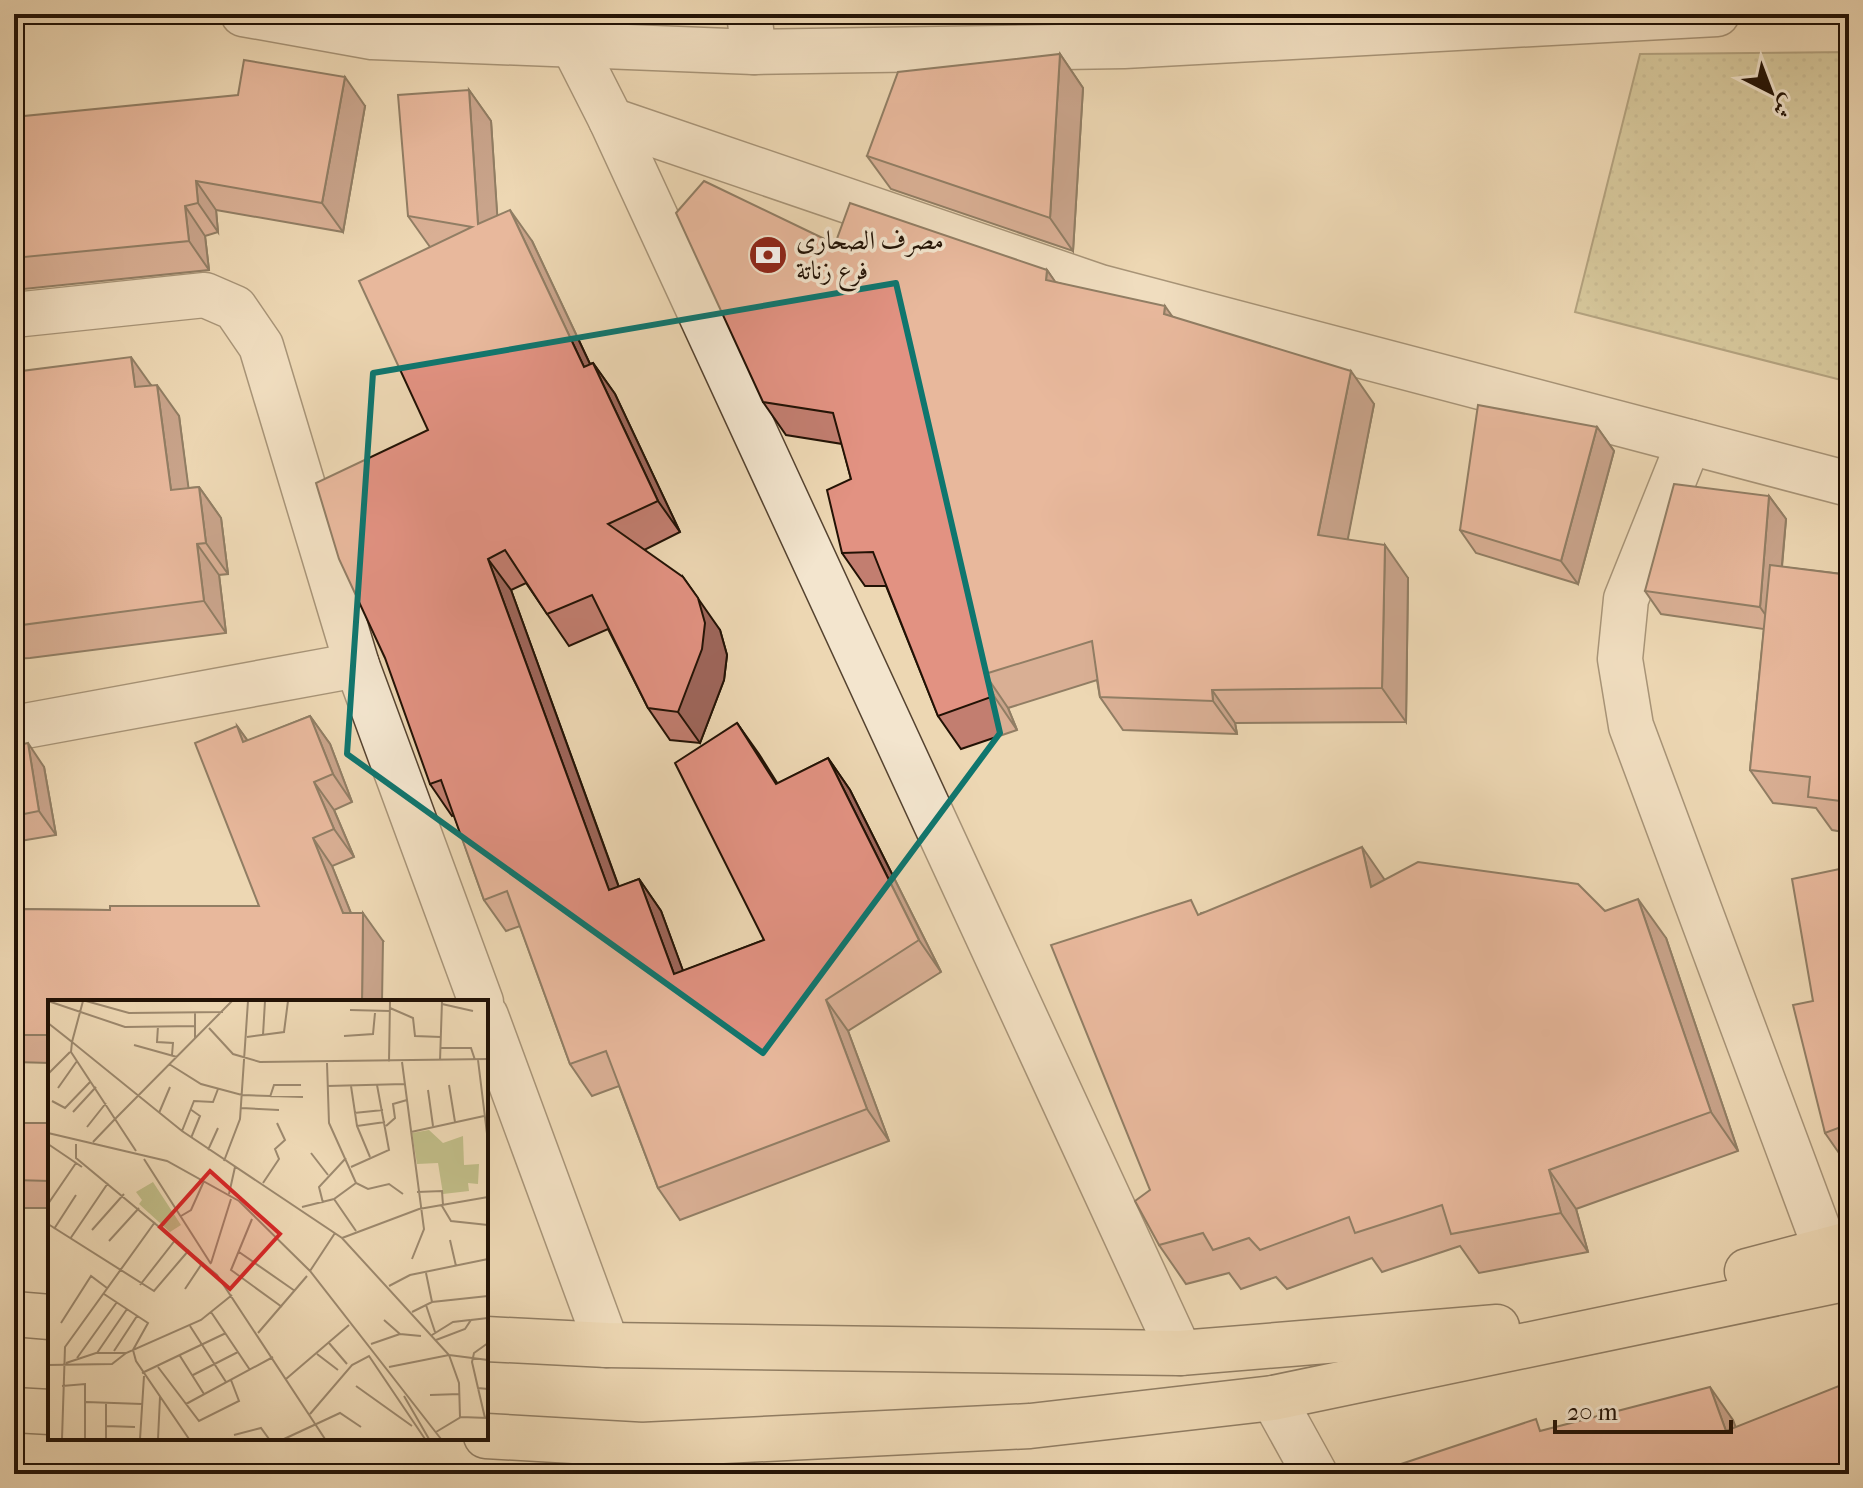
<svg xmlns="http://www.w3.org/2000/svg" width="1863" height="1488" font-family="'IM FELL French Canon',Amiri,serif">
	<defs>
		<pattern id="grass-dots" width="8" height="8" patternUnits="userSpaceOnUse" patternTransform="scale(2)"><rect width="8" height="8" fill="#c0bc87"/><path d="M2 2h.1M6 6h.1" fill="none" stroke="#a5a173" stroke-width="1.8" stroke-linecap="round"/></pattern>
	</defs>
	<rect width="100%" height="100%" fill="#edd7b3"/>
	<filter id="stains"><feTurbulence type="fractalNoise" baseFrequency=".0025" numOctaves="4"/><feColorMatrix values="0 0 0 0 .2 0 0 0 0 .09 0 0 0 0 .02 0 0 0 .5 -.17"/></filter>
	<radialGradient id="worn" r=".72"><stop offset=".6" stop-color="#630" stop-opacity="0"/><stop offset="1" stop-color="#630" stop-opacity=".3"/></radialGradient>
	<!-- grass -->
	<polygon fill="url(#grass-dots)" stroke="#716746" stroke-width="2" points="1849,52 1849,382 1575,312 1640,54"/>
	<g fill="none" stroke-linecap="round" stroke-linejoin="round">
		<!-- minor casing -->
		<g stroke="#554330" stroke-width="47">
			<g id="minor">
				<polyline points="243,14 372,37 754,52 1124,46 1717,14"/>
				<polyline points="749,14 754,52"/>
				<polyline points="573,45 611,120 1180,1353"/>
				<polyline points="611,120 1100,287 1849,484"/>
				<polyline points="14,315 205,295 235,308 261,346 357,665 481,1002"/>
				<polyline points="1689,442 1626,599 1620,659 1631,726 1826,1250"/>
				<polyline points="14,728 357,665"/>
				<polyline points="486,1016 607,1345"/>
				<polyline points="1273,1398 1315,1474"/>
			</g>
		</g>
		<!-- major casing -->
		<g stroke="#221205" stroke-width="47">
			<g id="major">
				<polyline points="1747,1271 1849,1244"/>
				<polyline points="14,1314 50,1317"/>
				<polyline points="486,1339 607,1345 1180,1353 1497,1327"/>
				<polyline points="14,1410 50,1412"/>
				<polyline points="486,1436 642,1445 1030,1426 1273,1398 1849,1278"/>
			</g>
		</g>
		<!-- minor -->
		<use href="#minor" stroke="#f3e5ce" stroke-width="44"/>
		<!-- major -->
		<use href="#major" stroke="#edd7b3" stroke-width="44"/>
	</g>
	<!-- wall -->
	<g fill="#c27e70" stroke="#221205" stroke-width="2">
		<polygon points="1060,54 1083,88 1073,251 891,189 867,156"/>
		<polygon points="469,90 491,121 497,215 532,241 590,364 593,363 615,394 680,532 644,550 720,630 727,655 724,680 700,743 670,740 648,708 608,629 569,646 526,583 511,590 619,887 639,879 661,911 683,971 764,940 737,723 777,784 828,758 850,790 941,972 848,1031 889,1141 680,1220 658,1188 619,1086 592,1096 570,1064 520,926 506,931 484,900 454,815 452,816 430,784 428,430 430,247 408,216"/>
		<polygon points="365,106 343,232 216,210 218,232 205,236 209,270 14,290 14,117"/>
		<polygon points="835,244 1047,270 1055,282 1173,317 1374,404 1347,540 1408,578 1406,722 1235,723 1237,734 1123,730 1100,697 1097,680 1008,708 1017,730 961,749 938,716 886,586 865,586 842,553 851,479 842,444 786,435 763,402"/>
		<polygon points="14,372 151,385 179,416 188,488 199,487 221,518 228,574 219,575 226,633 30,658 14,659"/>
		<polygon points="1597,427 1614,451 1578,584 1476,553 1460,530"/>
		<polygon points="1769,496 1786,519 1782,567 1849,575 1849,833 1832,830 1816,808 1773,803 1750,770 1764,629 1661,614 1645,591"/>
		<polygon points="310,716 330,744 352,802 334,810 354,857 332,866 351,913 383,941 50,1002 50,1063 14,1062 14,909 110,910 259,906 237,726 248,741"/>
		<polygon points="14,746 44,767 56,835 14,842"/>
		<polygon points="1849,867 1849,1162 1846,1163 1825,1133 1813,1001"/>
		<polygon points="1385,880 1605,911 1666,938 1738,1151 1576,1209 1588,1252 1479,1273 1460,1246 1382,1272 1372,1258 1287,1289 1276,1277 1241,1289 1229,1273 1186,1284 1159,1245 1201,913"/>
		<rect x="14" y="1123" width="36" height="85"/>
	</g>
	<!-- shaded-wall -->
	<g fill="#9e665b" stroke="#221205" stroke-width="2">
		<polygon points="1060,54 1083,88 1073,251 1050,218"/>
		<polygon points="345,77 365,106 343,232 322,203"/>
		<polygon points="469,90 491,121 500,256 478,224"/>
		<polygon points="196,181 216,210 218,232 198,203"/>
		<polygon points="185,206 205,236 209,270 189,241"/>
		<polygon points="510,210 532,241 606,398 584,367"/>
		<polygon points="1047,270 1070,303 1046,280"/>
		<polygon points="1165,306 1188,339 1164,314"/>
		<polygon points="131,357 153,388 135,387"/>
		<polygon points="593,363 615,394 680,532 658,501"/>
		<polygon points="1351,371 1374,404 1342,569 1318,535"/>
		<polygon points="157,385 179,416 193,522 171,490"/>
		<polygon points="1597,427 1614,451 1578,584 1561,561"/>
		<polygon points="199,487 221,518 228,574 206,543"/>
		<polygon points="1769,496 1786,519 1776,630 1760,607"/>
		<polygon points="197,544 219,575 226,633 204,601"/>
		<polygon points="1385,545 1408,578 1406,722 1382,688"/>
		<polygon points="488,559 511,590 631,921 609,890"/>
		<polygon points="683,577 720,630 727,655 724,680 700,743 678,712"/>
		<polygon points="985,674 1008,708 1017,730 994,696"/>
		<polygon points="1212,690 1235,723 1237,734 1213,701"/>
		<polygon points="310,716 330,744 352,802 333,774"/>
		<polygon points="737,723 759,754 798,816 776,784"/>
		<polygon points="237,726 257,754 243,742"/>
		<polygon points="28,743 44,767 56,835 39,811"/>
		<polygon points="828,758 850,790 941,972 919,940"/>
		<polygon points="314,782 334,810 354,857 334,829"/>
		<polygon points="313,838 332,866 362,941 343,913"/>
		<polygon points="1362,847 1389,886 1371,887"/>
		<polygon points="639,879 661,911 696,1006 674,974"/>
		<polygon points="1638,899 1666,938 1738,1151 1711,1112"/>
		<polygon points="363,913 383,941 382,1002 362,1002"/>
		<polygon points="826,1000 848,1031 889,1141 867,1109"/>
		<polygon points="1549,1170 1576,1209 1588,1252 1561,1213"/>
		<polygon points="1710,1387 1733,1420 1749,1463 1726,1431"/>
	</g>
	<!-- building -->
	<g fill="#e29282" stroke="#221205" stroke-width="2">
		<polygon points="1060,54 1050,218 867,156 898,72"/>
		<polygon points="244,60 345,77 322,203 196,181 198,203 185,206 189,241 14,258 14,117 238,95"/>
		<polygon points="469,90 478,224 510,210 584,367 593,363 658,501 608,524 683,577 698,598 705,623 702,649 678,712 648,708 592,595 547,614 505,550 488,559 609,890 639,879 674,974 764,940 675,763 737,723 776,784 828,758 919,940 826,1000 867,1109 658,1188 606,1051 570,1064 507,891 484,900 441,780 430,784 385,658 339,559 316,483 428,430 359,281 472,227 408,216 398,95"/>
		<polygon points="704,181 835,244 850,203 1047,270 1046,280 1165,306 1164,314 1351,371 1318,535 1385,545 1382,688 1212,690 1213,701 1100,697 1092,641 985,674 994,696 938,716 873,552 842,553 827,490 851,479 833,413 763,402 676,213"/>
		<polygon points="131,357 135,387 157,385 171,490 199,487 206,543 197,544 204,601 14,626 14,372"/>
		<polygon points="1478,405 1597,427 1561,561 1460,530"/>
		<polygon points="1674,484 1769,496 1760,607 1645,591"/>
		<polygon points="1770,565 1849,575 1849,802 1808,797 1810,777 1750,770"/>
		<polygon points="310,716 333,774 314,782 334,829 313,838 343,913 363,913 362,1002 50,1002 50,1035 14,1035 14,909 110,910 110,906 259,906 195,743 237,726 243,742"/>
		<polygon points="28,743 39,811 14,816 14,746"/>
		<polygon points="1362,847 1371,887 1418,862 1578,884 1605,911 1638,899 1711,1112 1549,1170 1561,1213 1451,1234 1442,1205 1355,1233 1349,1217 1260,1250 1249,1238 1213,1250 1203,1233 1159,1245 1135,1201 1150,1190 1051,945 1191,900 1198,915"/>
		<polygon points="1849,867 1849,1124 1825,1133 1793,1005 1813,1001 1792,879"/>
		<polygon points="14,1123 50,1123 50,1181 14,1180"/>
		<polygon points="1849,1382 1849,1474 1371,1474 1536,1419 1540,1431 1710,1387 1726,1431"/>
		<polygon points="1220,1465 1223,1474 1190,1474"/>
	</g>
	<!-- marked area -->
	<path d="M0 0H1863V1488H0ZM 896,283 L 1000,733 L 763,1053 L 347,754 L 373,373 Z" fill="#edd7b3" fill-opacity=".55" fill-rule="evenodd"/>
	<path fill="none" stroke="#0f766e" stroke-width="6" stroke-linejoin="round" d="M 896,283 L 1000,733 L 763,1053 L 347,754 L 373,373 Z"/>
	<!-- icons -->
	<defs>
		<g id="bank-disc" transform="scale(2)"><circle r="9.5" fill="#8f2418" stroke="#f3e5ce"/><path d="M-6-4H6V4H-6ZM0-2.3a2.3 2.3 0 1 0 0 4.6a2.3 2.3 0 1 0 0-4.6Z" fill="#fff"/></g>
	</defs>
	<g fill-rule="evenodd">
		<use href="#bank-disc" x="768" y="255"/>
	</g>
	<g text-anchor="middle" stroke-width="7" stroke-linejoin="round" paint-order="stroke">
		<!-- poi labels -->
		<g font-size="26" fill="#221205" stroke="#f3e5ce" text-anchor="start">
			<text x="796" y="249">مصرف الصحارى<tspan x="796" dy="30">فرع زناتة</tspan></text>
		</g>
	</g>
	<!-- overview -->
	<g transform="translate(48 1000)">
		<rect width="440" height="440" fill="#edd7b3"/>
		<path d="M 105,182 L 133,225 L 122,232 L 91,204 L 94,200 L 88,192 Z" fill="#c0bc87"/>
		<path d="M 381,130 L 395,143 L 415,136 L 416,165 L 431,164 L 430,184 L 420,183 L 421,191 L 395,194 L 390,163 L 369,164 L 364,133 Z" fill="#c0bc87"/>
		<path fill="none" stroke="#9c886d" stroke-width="2" d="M 0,1 L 77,27 L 147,26M 35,1 L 24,42 L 134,131 L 294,238 L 401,355 L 411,383 L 412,417M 38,1 L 81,13 L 175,12M 394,4 L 425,11M 342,8 L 365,18 L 367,36 L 393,37M 302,10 L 342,11M 0,23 L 24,42 L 23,52 L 88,151M 110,26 L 109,42 L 125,43 L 124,55M 161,28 L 185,54 L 212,62 L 440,59M 215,35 L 217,1M 296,36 L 325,34 L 327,13M 199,37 L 236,32 L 240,1M 147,39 L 147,12M 86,45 L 129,57M 392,48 L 423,48 L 427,60M 430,60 L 440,142M 392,61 L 394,1M 341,62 L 342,1M 354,62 L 376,229 L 364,259M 279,63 L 281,123 L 308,183 L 320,189 L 341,184 L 355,194M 121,64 L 153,84 L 194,95 L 255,97M 0,74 L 22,52M 401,85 L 407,122M 279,86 L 357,84M 303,86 L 309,126 L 322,157M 10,88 L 29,61M 380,90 L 385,126M 222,97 L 226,85 L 253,85M 4,101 L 17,108 L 43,81M 193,108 L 231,110M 142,109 L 152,116 L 143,138M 25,112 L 48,87M 111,113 L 122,87M 306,113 L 335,110M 68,118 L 184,1M 309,126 L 337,122M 338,126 L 347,118 L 345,104 L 359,100M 39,127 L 58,103M 134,131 L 146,101 L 165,102 L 170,89M 363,132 L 436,116M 0,133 L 119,161 L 191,201 L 262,271 L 393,439M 45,142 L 68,118M 0,144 L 34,167M 28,144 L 28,158 L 169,275 L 277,439M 160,150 L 170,128M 263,153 L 280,175M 96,159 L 163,264M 176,161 L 192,119 L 200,1M 303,167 L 341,150 L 329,85M 215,183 L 231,159 L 227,149 L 237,140 L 229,123M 369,192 L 394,191 L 395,205M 181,194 L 187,167M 286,199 L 308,231M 275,203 L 271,187 L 298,158M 0,204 L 28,163M 394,206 L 403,221 L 440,225M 254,207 L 286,199 L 308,183M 133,216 L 143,210 L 156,181M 204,219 L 183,270 L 234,307M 0,224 L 106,291 L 141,250M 6,229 L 28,195M 44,230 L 76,194M 294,238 L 371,209 L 440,197M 22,239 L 60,183M 402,240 L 408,266M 61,241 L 91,208M 191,252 L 247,291M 163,263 L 183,199M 262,271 L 287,233M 378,273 L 384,302M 92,285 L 128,239M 341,286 L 362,275 L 440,259M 137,289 L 155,262M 56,294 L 100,323 L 85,350 L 88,361 L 141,439M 378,305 L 387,332M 163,312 L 202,370M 364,312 L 384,302 L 440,296M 336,320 L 352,334 L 373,336M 13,323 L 43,276 L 59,288M 142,326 L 178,382M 210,333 L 259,276M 384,335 L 405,322 L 422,320M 388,340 L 417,329 L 423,320 L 440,318M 281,343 L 299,364M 440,343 L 426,353 L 424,362 L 430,388 L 440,389M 323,344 L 352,334M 66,351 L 89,316M 49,353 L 79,309M 269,354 L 290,370M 132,356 L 156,394M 29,358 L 69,302M 18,363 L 48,353 L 78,353M 0,365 L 64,364 L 78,353 L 153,320 L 184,295M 110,367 L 151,421 L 191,401 L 183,380M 341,367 L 401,355 L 440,360M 94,373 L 178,333M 145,375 L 190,352M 238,379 L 301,325M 14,386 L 37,384 L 37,439M 308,386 L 364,426M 430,388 L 437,418M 382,395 L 412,394M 356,396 L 381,439M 38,402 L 94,404M 138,404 L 225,357M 262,414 L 304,365 L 321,356 L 377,439M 58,426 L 87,427M 388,432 L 413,417 L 440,418M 186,435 L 213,428 L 221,439M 14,439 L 17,347 L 107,222M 58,439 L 58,403M 92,439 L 96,376M 110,439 L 112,397M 236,439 L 292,413 L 313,427"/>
		<path fill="#d62828" fill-opacity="0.15" stroke="#d62828" stroke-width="4" d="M 162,171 L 232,234 L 182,289 L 112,227 Z"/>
		<rect width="440" height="440" fill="none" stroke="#221205" stroke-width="4"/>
	</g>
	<!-- margin -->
	<rect width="1863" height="1488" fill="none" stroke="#edd7b3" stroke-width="48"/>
	<rect x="16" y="16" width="1831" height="1456" fill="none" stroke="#221205" stroke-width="4"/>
	<rect x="24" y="24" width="1815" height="1440" fill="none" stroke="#221205" stroke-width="2"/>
	<!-- north arrow -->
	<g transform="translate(1771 92) rotate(138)" stroke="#f3e5ce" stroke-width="6" paint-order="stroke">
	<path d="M0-6L14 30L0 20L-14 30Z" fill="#221205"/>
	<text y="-12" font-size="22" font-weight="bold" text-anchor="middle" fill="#221205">ش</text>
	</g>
	<!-- scale -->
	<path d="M1555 1420v12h176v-12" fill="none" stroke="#221205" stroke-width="4"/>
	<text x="1567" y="1420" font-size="24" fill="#221205" stroke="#f3e5ce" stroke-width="6" paint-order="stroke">20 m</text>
	<rect width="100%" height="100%" filter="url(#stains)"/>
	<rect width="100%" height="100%" fill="url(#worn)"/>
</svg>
